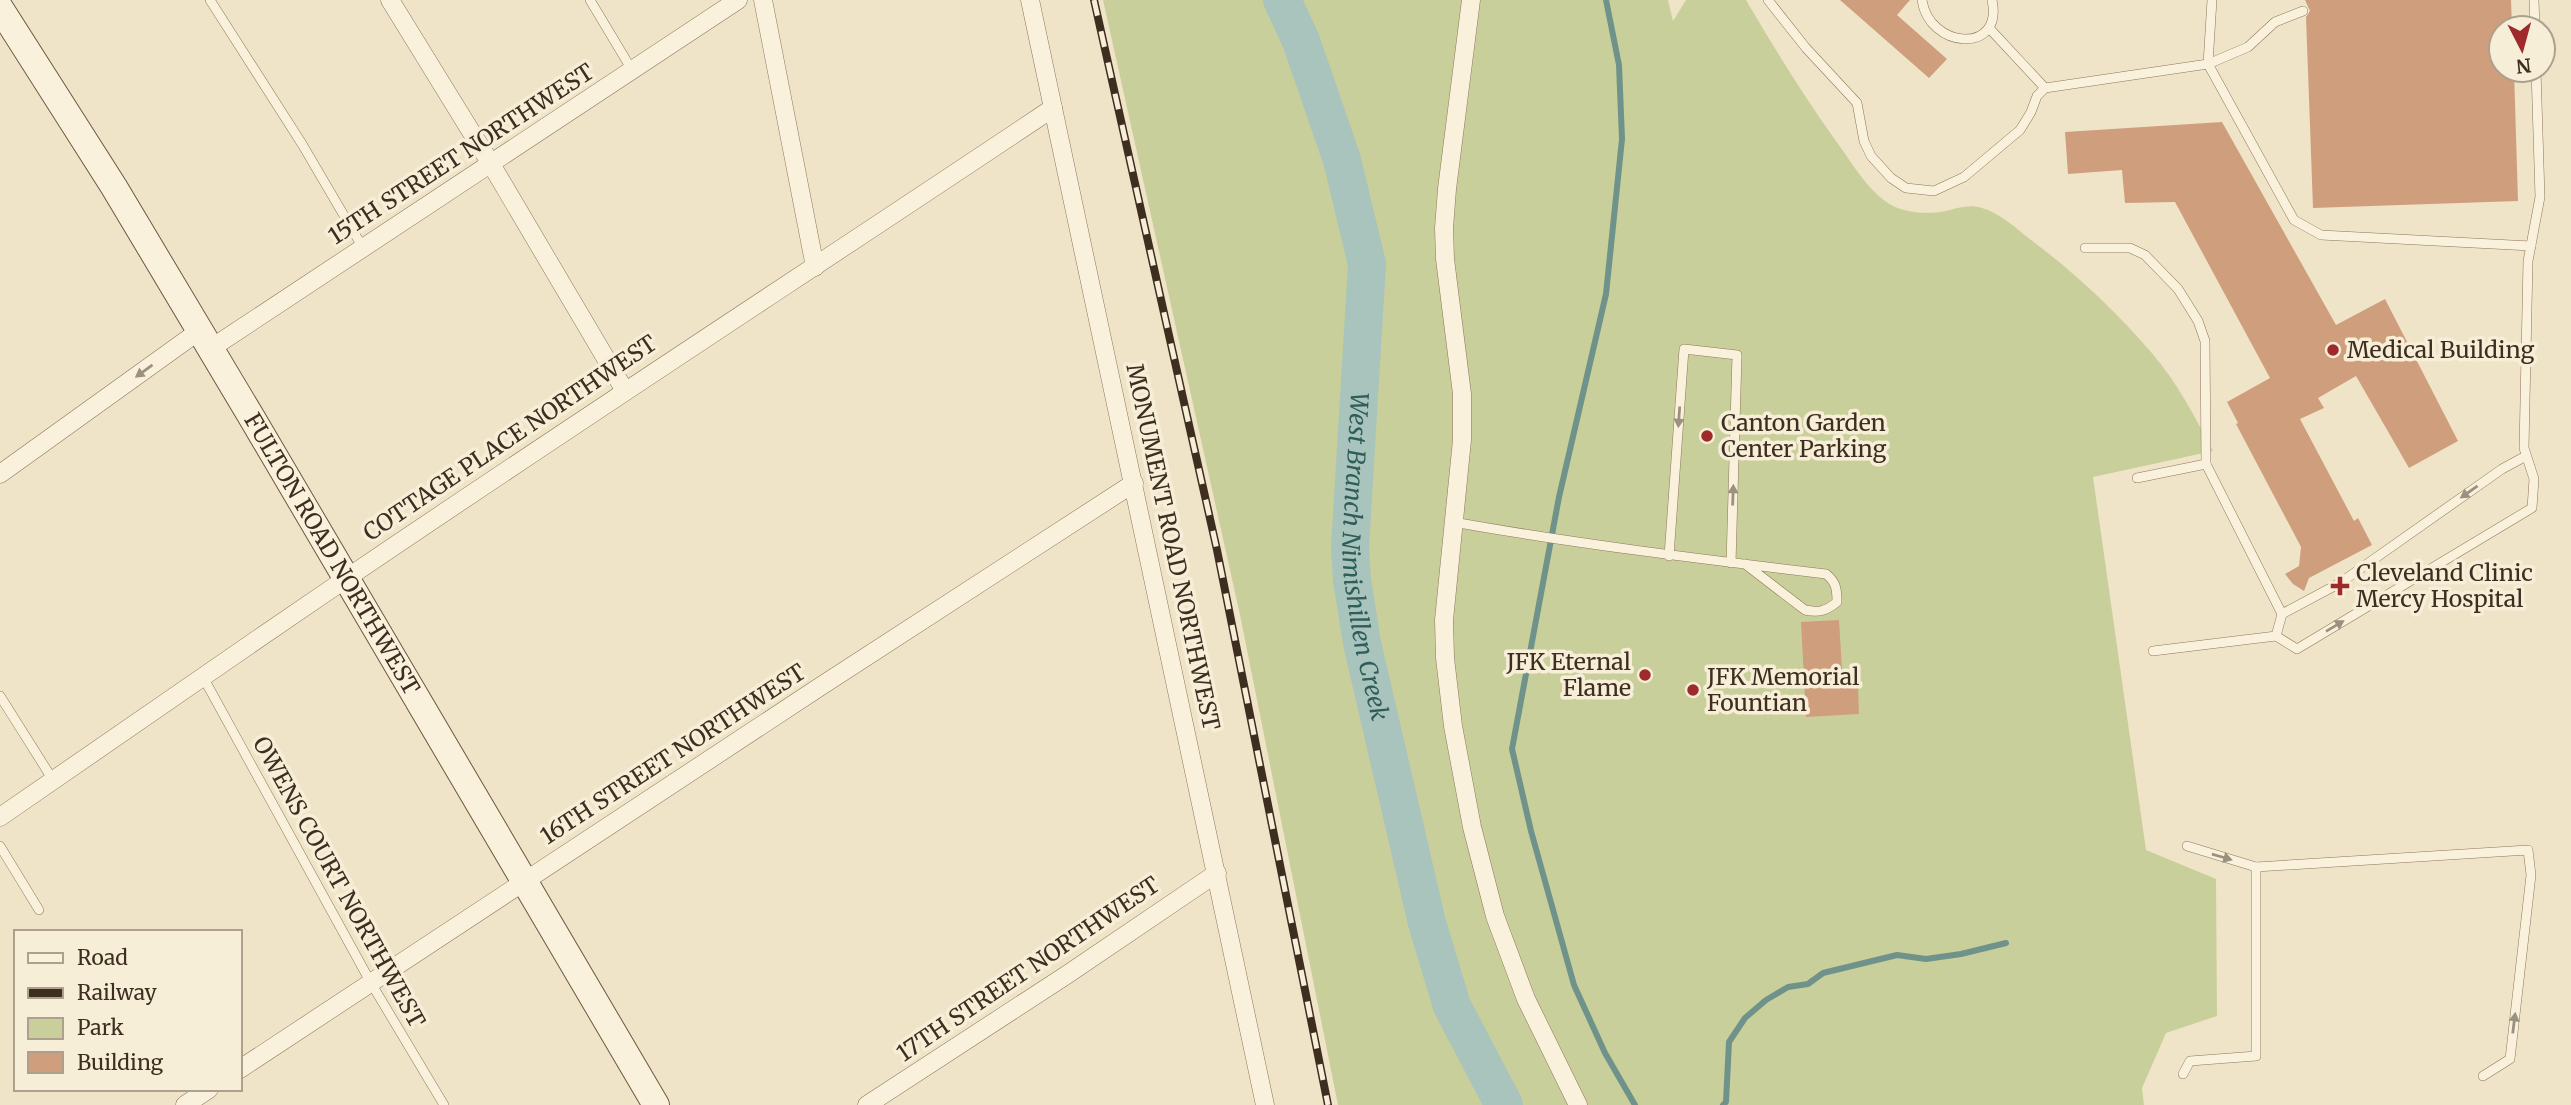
<svg xmlns="http://www.w3.org/2000/svg" width="2571" height="1105" font-family="Merriweather,serif">
	<rect width="100%" height="100%" fill="#f0e4c8"/>
	<!-- green -->
	<path fill="#c9cf9b" d="M 1103,0 L 1668,0 L 1673,21 L 1686,0 L 1746,0 C 1776,51 1806,100 1841,148 C 1854,166 1866,187 1885,201 C 1901,213 1926,215 1946,211 C 1958,208 1969,204 1982,208 C 2000,213 2016,228 2031,240 C 2074,272 2116,311 2151,352 C 2177,382 2195,417 2213,451 L 2093,477 L 2146,850 L 2216,879 L 2217,1016 L 2166,1033 L 2142,1088 L 2144,1105 L 1338,1105 L 1240,615 Z"/>
	<g fill="none" stroke-linecap="round" stroke-linejoin="round">
		<!-- stream -->
		<g stroke="#6f938a" stroke-width="6">
			<polyline points="1606,0 1619,65 1622,139 1606,294 1559,497 1512,749 1531,831 1574,985 1605,1053 1635,1105"/>
			<polyline points="1723,1105 1726,1102 1729,1042 1745,1018 1766,1000 1788,987 1808,984 1823,973 1897,955 1926,959 1961,954 2006,943"/>
		</g>
		<!-- river -->
		<path stroke="#a9c4bc" stroke-width="38" id="s1" d="M 1282,0 L 1301,41 L 1342,160 L 1367,264 L 1350,547 L 1352,580 L 1362,643 L 1427,923 L 1452,1006 L 1504,1105"/>
	</g>
	<!-- building -->
	<g fill="#cf9f7d">
		<polygon points="1840,0 1910,0 1897,15 1947,59 1929,78"/>
		<polygon points="2305,0 2511,0 2512,28 2501,28 2501,70 2514,70 2518,201 2313,208 2306,17 2310,11"/>
		<polygon points="2222,122 2336,325 2385,299 2458,441 2409,468 2356,376 2318,398 2324,408 2300,419 2354,521 2358,518 2372,545 2309,578 2304,591 2293,584 2285,574 2299,566 2301,547 2236,424 2238,423 2227,402 2270,378 2175,202 2125,203 2122,170 2068,174 2065,132"/>
		<polygon points="1839,620 1843,686 1858,685 1859,714 1806,717 1801,622"/>
	</g>
	<g fill="none" stroke-linecap="round" stroke-linejoin="round">
		<!-- lane casing -->
		<g stroke="#8d765c" stroke-width="10">
			<g id="lane">
				<polyline points="210,0 302,144 363,248"/>
				<polyline points="590,0 632,70"/>
				<polyline points="1768,0 1806,48 1857,103 1864,141 1871,156 1891,178 1906,188 1934,191 1964,177 2020,130 2031,112 2037,96 2045,88 2208,64 2294,220 2321,235 2531,246"/>
				<path d="M 1922,0 C 1929,49 2004,55 1992,0"/>
				<polyline points="2212,0 2208,64 2248,47 2275,22 2303,11"/>
				<polyline points="2534,0 2535,28"/>
				<polyline points="1989,28 2045,88"/>
				<polyline points="2085,248 2130,248 2145,255 2178,289 2198,321 2205,341 2206,464"/>
				<polyline points="2137,478 2206,464 2282,614"/>
				<path d="M 1453,522 C 1577,544 1701,559 1826,574 C 1836,582 1837,589 1837,602 C 1826,611 1819,613 1805,610 L 1745,564"/>
				<polyline points="1669,556 1684,349 1737,355 1731,563"/>
				<polyline points="2276,636 2282,614 2340,583 2502,469 2526,456"/>
				<polyline points="2153,651 2276,636 2297,649 2532,508 2534,479 2524,448 2528,261 2540,197 2536,70"/>
				<polyline points="203,677 371,983 444,1105"/>
				<polyline points="0,696 53,780"/>
				<polyline points="0,846 39,910"/>
				<polyline points="2187,846 2256,867 2528,850 2531,875 2510,1059 2483,1076"/>
				<polyline points="2183,1074 2190,1061 2256,1056 2256,867"/>
			</g>
		</g>
		<!-- street casing -->
		<g stroke="#8d765c" stroke-width="19">
			<g id="street">
				<polyline points="390,0 491,164 625,391"/>
				<polyline points="763,0 815,267"/>
				<polyline points="1030,0 1265,1105"/>
				<polyline points="1471,0 1447,189 1444,228 1445,259 1462,394 1462,440 1444,620 1445,658 1453,726 1472,827 1495,916 1526,999 1578,1105"/>
				<polyline points="210,349 738,0"/>
				<polyline points="0,474 199,331"/>
				<path d="M 0,817 C 116,737 231,657 347,578 C 581,419 818,265 1053,108"/>
				<polyline points="240,1069 818,688 1134,483"/>
				<polyline points="185,1105 209,1089"/>
				<polyline points="867,1105 1068,974 1217,873"/>
			</g>
		</g>
		<!-- secondary casing -->
		<g stroke="#6f573f" stroke-width="28">
			<g id="secondary">
				<path id="s2" d="M 0,8 L 114,187 L 252,418 L 656,1105"/>
			</g>
		</g>
		<!-- lane -->
		<use href="#lane" stroke="#faf1dc" stroke-width="9"/>
		<!-- street -->
		<use href="#street" stroke="#faf1dc" stroke-width="18"/>
		<!-- secondary -->
		<use href="#secondary" stroke="#faf1dc" stroke-width="26"/>
		<!-- rail casing -->
		<g stroke="#3d2e20" stroke-width="8">
			<polyline id="rail" points="1094,0 1217,550 1328,1105"/>
		</g>
		<!-- rail -->
		<use href="#rail" stroke="#f7eed8" stroke-width="5" stroke-dasharray="16" stroke-linecap="butt"/>
	</g>
	<!-- one-way arrows -->
	<defs><path id="oneway-solid" d="M-6-.8H1V-3.2L6.5 0L1 3.2V.8H-6Z" transform="scale(1.75)"/></defs>
	<g fill="#9c907e">
		<use href="#oneway-solid" transform="translate(144 371) rotate(144)"/>
		<use href="#oneway-solid" transform="translate(1679 417) rotate(94)"/>
		<use href="#oneway-solid" transform="translate(2469 492) rotate(145)"/>
		<use href="#oneway-solid" transform="translate(1733 495) rotate(-88)"/>
		<use href="#oneway-solid" transform="translate(2335 626) rotate(-31)"/>
		<use href="#oneway-solid" transform="translate(2222 857) rotate(16)"/>
		<use href="#oneway-solid" transform="translate(2514 1023) rotate(-83)"/>
	</g>
	<!-- markers -->
	<g fill="#9e2a2b" stroke="#f7eed8" stroke-width="2.5">
		<circle cx="2333" cy="350" r="7"/>
		<circle cx="1707" cy="436" r="7"/>
		<path d="M2336.5 575.5h7v7h7v7h-7v7h-7v-7h-7v-7h7z"/>
		<circle cx="1645" cy="675" r="7"/>
		<circle cx="1693" cy="690" r="7"/>
	</g>
	<g text-anchor="middle" stroke-width="7" stroke-linejoin="round" paint-order="stroke">
		<!-- street labels -->
		<g font-size="23" fill="#3d2e20" stroke="#f7eed8">
			<text transform="translate(461 154) rotate(-33)" y="8">15TH STREET NORTHWEST</text>
			<text transform="translate(510 438) rotate(-34)" y="8">COTTAGE PLACE NORTHWEST</text>
			<text transform="translate(1173 547) rotate(78)" y="8">MONUMENT ROAD NORTHWEST</text>
			<text dy="8" stroke="none"><textPath href="#s2" startOffset="639">FULTON ROAD NORTHWEST</textPath></text>
			<text transform="translate(673 754) rotate(-33)" y="8">16TH STREET NORTHWEST</text>
			<text transform="translate(339 882) rotate(61)" y="8">OWENS COURT NORTHWEST</text>
			<text transform="translate(1028 969) rotate(-34)" y="8">17TH STREET NORTHWEST</text>
		</g>
		<!-- poi labels -->
		<g font-size="23" fill="#3d2e20" stroke="#f7eed8" text-anchor="start">
			<text x="2347" y="358">Medical Building</text>
			<text x="1721" y="431">Canton Garden<tspan x="1721" dy="26">Center Parking</tspan></text>
			<text x="2356" y="581">Cleveland Clinic<tspan x="2356" dy="26">Mercy Hospital</tspan></text>
			<text x="1631" y="670" text-anchor="end">JFK Eternal<tspan x="1631" dy="26">Flame</tspan></text>
			<text x="1707" y="685">JFK Memorial<tspan x="1707" dy="26">Fountian</tspan></text>
		</g>
		<!-- water labels -->
		<g font-size="24" font-style="italic" fill="#2f5d5a" stroke="#f7eed8">
			<text dy="8" stroke="none"><textPath href="#s1" startOffset="572">West Branch Nimishillen Creek</textPath></text>
		</g>
	</g>
	<!-- legend -->
	<rect x="14" y="930" width="228" height="161" fill="#f7eed8" stroke="#ada18e" stroke-width="2"/>
	<rect x="28" y="953" width="35" height="10" fill="#faf1dc" stroke="#ada18e" stroke-width="2"/>
	<text x="77" y="965" font-size="21" fill="#3d2e20">Road</text>
	<rect x="28" y="988" width="35" height="10" fill="#3d2e20" stroke="#ada18e" stroke-width="2"/>
	<text x="77" y="1000" font-size="21" fill="#3d2e20">Railway</text>
	<rect x="28" y="1018" width="35" height="21" fill="#c9cf9b" stroke="#ada18e" stroke-width="2"/>
	<text x="77" y="1035" font-size="21" fill="#3d2e20">Park</text>
	<rect x="28" y="1052" width="35" height="21" fill="#cf9f7d" stroke="#ada18e" stroke-width="2"/>
	<text x="77" y="1070" font-size="21" fill="#3d2e20">Building</text>
	<!-- north arrow -->
	<g transform="translate(2522 49) rotate(174)"><circle r="33" fill="#f7eed8" stroke="#ada18e" stroke-width="2"/>
	<path d="M0-5L12 26L0 18L-12 26Z" fill="#9e2a2b"/>
	<text y="-10" font-size="19" font-weight="bold" text-anchor="middle" fill="#3d2e20">N</text>
	</g>
</svg>
